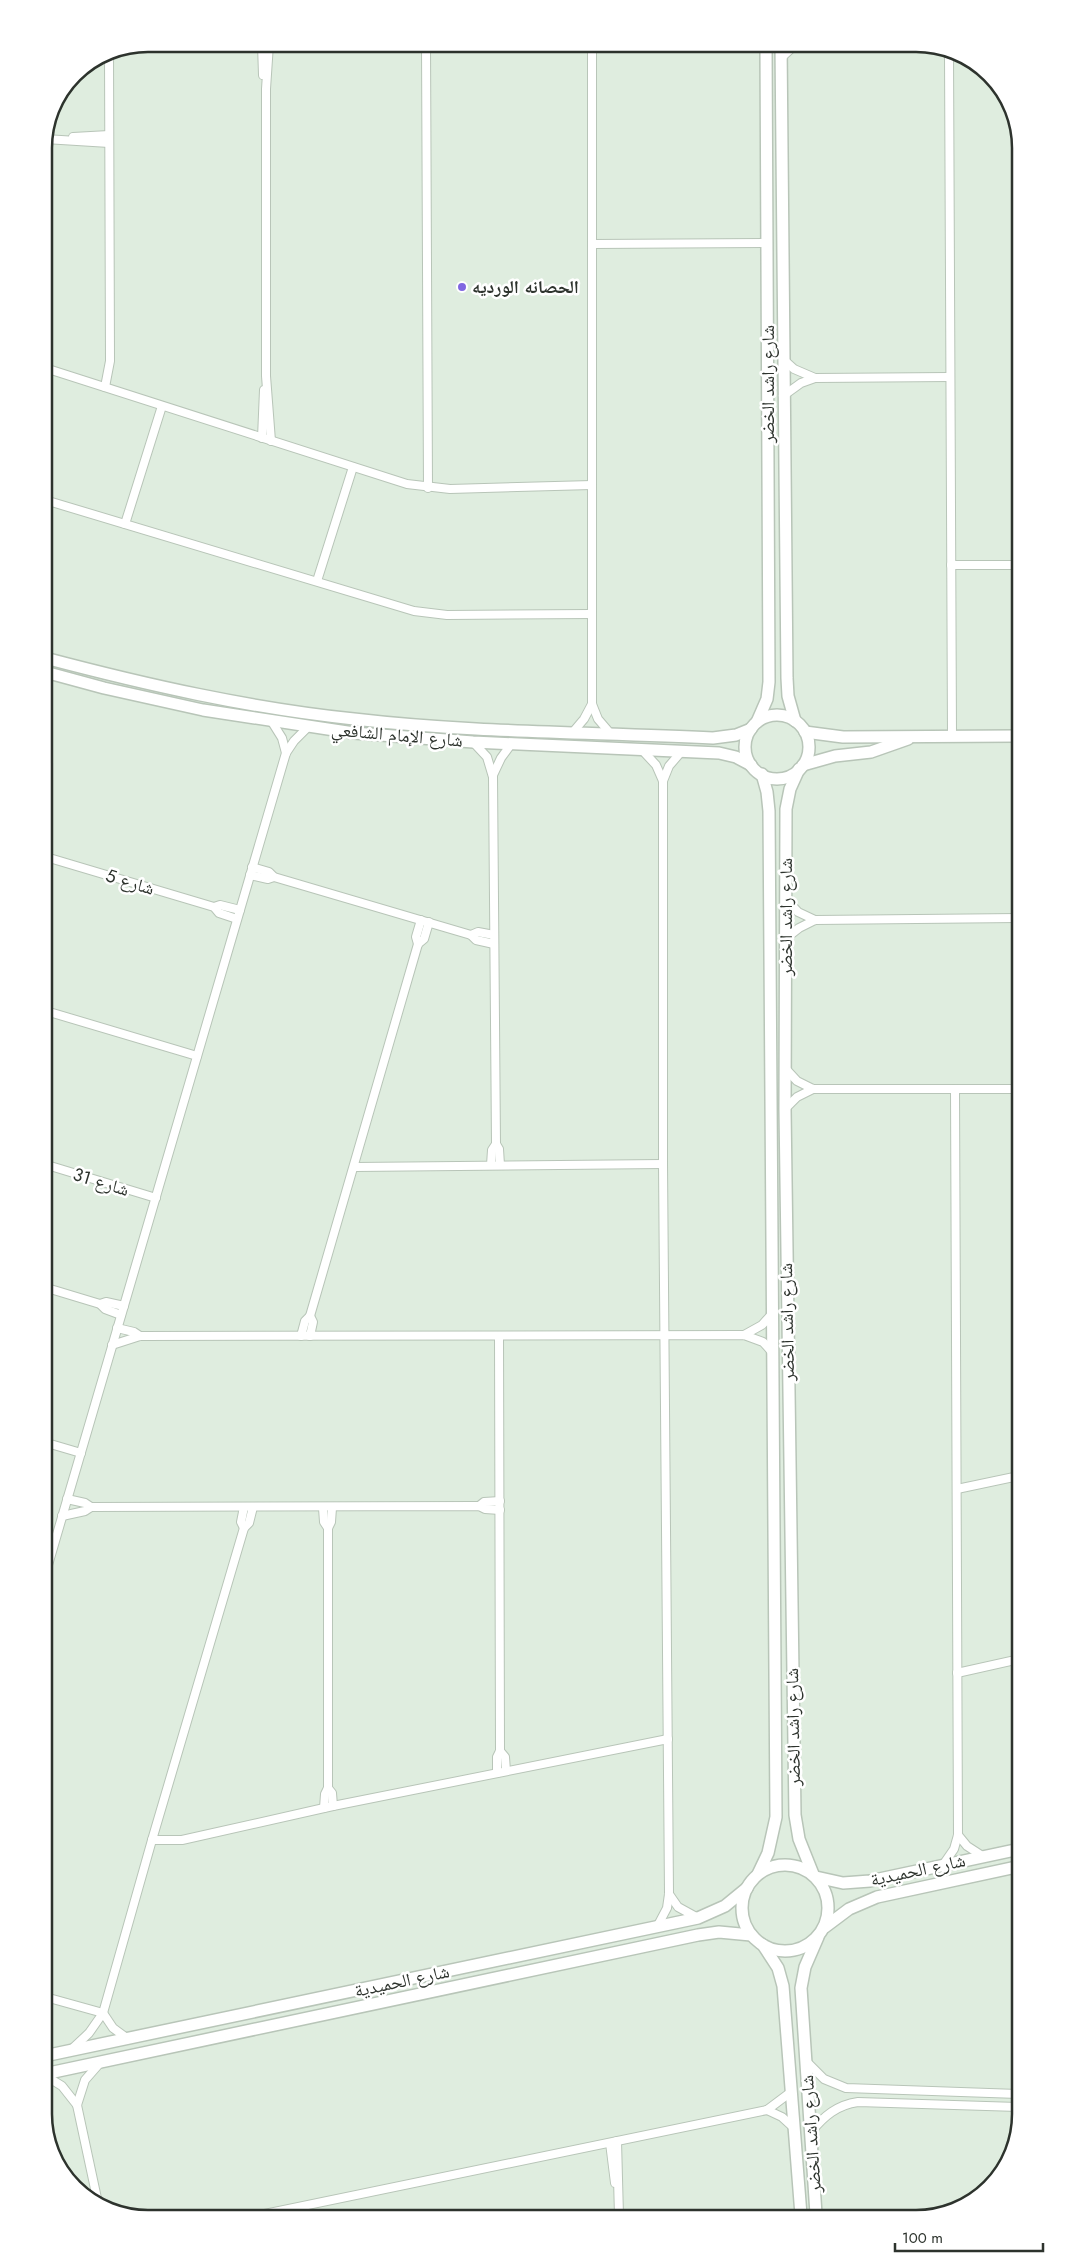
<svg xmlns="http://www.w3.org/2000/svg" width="1065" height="2263" font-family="Jost,'Noto Naskh Arabic',sans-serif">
	<rect width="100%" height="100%" fill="#dfeddf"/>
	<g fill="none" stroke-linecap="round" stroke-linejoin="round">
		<!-- street casing -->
		<g stroke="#b8c5b8" stroke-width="10">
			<g id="street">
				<polyline points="262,44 263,75"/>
				<polyline points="269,44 266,89 266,376 271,441"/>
				<polyline points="426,44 428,488"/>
				<polyline points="592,44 592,704 598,719 610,733"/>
				<polyline points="949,54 952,736"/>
				<polyline points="781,58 796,44"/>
				<polyline points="73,137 109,135"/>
				<polyline points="45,139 109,143"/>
				<polyline points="592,244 767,243"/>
				<polyline points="783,359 794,369 815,378 950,377"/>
				<polyline points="45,368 407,484 450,489 592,485"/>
				<polyline points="105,387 110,361 109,52"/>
				<polyline points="783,396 801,383 815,378"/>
				<polyline points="262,438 264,390"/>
				<polyline points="45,500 414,611 447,615 592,614"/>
				<polyline points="125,524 162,406"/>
				<polyline points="951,565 1017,565"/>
				<polyline points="317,581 353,467"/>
				<polyline points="272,722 282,738 286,753"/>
				<polyline points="573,732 584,719 592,704"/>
				<polyline points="473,742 487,757 493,777 496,1144 499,1149 500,1165"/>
				<polyline points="643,751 656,765 663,781 663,1164 669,1894 667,1908 657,1927"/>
				<polyline points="493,775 501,758 512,743"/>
				<polyline points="663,781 669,766 681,752"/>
				<polyline points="46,857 214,907 219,913 237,919"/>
				<polyline points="252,867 269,872 274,877 471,935 476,940 494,944"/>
				<polyline points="250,875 268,879 274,877"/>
				<polyline points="786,899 798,912 815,920"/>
				<polyline points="214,907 220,905 240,910"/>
				<polyline points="471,935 478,932 494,935"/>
				<polyline points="785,939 799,928 815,920 1018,918"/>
				<polyline points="418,944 416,937 421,920"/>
				<polyline points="46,1011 197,1056"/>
				<polyline points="785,1068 797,1081 813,1089 1018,1089"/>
				<polyline points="785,1109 797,1097 813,1089"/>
				<polyline points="47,1165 156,1198"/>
				<polyline points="491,1165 492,1150 496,1144"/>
				<polyline points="355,1167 663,1164"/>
				<polyline points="47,1288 100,1304 105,1309 121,1315"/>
				<polyline points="100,1304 106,1302 124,1306"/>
				<polyline points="117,1328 134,1332 140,1336"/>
				<polyline points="744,1335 762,1325 772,1314"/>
				<polyline points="301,1336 305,1321 310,1316 418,944 424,939 429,922"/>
				<polyline points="310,1336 313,1322 310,1316"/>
				<polyline points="112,1345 140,1336 744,1335 763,1342 772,1352"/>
				<polyline points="47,1443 81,1453"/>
				<polyline points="957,1489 1019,1476"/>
				<polyline points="67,1499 85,1503 91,1507"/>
				<polyline points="479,1506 484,1502 500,1501"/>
				<polyline points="244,1507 241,1522 244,1528"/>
				<polyline points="323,1508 324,1522 328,1528"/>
				<polyline points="62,1516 85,1511 91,1507 479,1506 485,1509 500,1510"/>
				<polyline points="48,1565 286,753 294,741 308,727"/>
				<polyline points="957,1673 1020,1659"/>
				<polyline points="500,1751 505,1757 506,1771"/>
				<polyline points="497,1773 497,1757 500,1751 499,1336"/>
				<polyline points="328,1788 332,1793 333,1806"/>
				<polyline points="324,1808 325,1794 328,1788 328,1528 331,1522 332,1508"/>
				<polyline points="958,1835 967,1846 984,1857"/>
				<polyline points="152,1840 182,1840 333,1806 668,1739"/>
				<polyline points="943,1865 954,1849 958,1835 955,1089"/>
				<polyline points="669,1894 678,1907 698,1918"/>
				<polyline points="49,1998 103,2013 113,2028 128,2039"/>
				<polyline points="72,2049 89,2033 103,2013 152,1840 244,1528 249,1523 253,1507"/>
				<polyline points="806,2061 824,2079 846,2088 1021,2094"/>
				<polyline points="49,2078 62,2086 77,2105"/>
				<polyline points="767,2110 782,2117 794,2128"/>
				<path d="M 811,2132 C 824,2116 837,2105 858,2102 L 1021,2107"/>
				<polyline points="617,2141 619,2216"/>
				<polyline points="610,2143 615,2183"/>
				<polyline points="98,2203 77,2105 85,2080 99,2064"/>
				<polyline points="245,2218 767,2110 791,2092"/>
			</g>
		</g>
		<!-- secondary casing -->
		<g stroke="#b8c5b8" stroke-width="14">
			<g id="secondary">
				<polyline points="781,44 787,678 788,696 795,721"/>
				<path d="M 45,658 C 147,685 249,708 354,719 C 473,733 593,732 713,738 L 736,735 L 751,729"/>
				<polyline points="45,672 104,688 203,710 354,733 473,742 719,753 736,757 751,765"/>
				<circle cx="777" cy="747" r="32"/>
				<polyline points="757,722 767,699 769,682 766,44"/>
				<polyline points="805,732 843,737 1017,736"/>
				<polyline points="803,765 835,756 871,752 908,739"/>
				<polyline points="799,769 790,789 786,809 785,1109 795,1815 799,1839 813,1874"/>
				<circle cx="785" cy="1908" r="43"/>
				<polyline points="758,1874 768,1853 776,1817 769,811 767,792 762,774"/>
				<polyline points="816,1877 843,1883 870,1881 1020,1849"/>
				<polyline points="825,1927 849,1909 877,1897 1021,1866"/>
				<polyline points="763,1945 778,1968 783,1986 801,2215"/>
				<polyline points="49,2055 698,1918 725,1906 747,1888"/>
				<polyline points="49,2073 698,1935 719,1932 751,1935"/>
				<polyline points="816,2214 801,1988 805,1967 818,1937"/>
			</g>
		</g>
		<!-- street -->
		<use href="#street" stroke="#fff" stroke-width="8"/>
		<!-- secondary -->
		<use href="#secondary" stroke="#fff" stroke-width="11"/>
	</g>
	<!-- markers -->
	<circle fill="#8066e1" stroke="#fff" stroke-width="2" cx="462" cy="287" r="5"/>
	<g text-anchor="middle" stroke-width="5" stroke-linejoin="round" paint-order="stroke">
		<!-- poi labels -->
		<g font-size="18" font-weight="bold" fill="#2d332d" stroke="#fff" text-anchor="start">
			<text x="472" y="293">الحصانه الورديه</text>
		</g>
		<!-- street labels -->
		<g font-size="18" fill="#2d332d" stroke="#fff">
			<text transform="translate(768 384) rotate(-90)" y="6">شارع راشد الخضر</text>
			<text transform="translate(397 735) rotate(5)" y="6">شارع الإمام الشافعي</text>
			<text transform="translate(130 882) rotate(17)" y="6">شارع 5</text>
			<text transform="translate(786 917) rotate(-90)" y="6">شارع راشد الخضر</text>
			<text transform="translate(101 1182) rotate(17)" y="6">شارع 31</text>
			<text transform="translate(787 1322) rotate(-91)" y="6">شارع راشد الخضر</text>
			<text transform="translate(793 1727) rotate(-91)" y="6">شارع راشد الخضر</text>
			<text transform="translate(918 1870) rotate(-12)" y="6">شارع الحميدية</text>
			<text transform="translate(402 1981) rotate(-12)" y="6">شارع الحميدية</text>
			<text transform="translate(811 2134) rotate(-94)" y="6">شارع راشد الخضر</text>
		</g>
	</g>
	<!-- crop -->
	<path d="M0 0H1065V2263H0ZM148 52H916A96 96 0 0 1 1012 148V2114A96 96 0 0 1 916 2210H148A96 96 0 0 1 52 2114V148A96 96 0 0 1 148 52Z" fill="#fff" fill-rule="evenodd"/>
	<path fill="none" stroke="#2d332d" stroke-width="2.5" d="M148 52H916A96 96 0 0 1 1012 148V2114A96 96 0 0 1 916 2210H148A96 96 0 0 1 52 2114V148A96 96 0 0 1 148 52Z"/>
	<!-- scale -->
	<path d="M895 2243v8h148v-8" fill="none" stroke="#2d332d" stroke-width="2.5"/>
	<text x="902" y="2243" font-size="15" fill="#2d332d" stroke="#ffffff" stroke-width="4" paint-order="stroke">100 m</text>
</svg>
